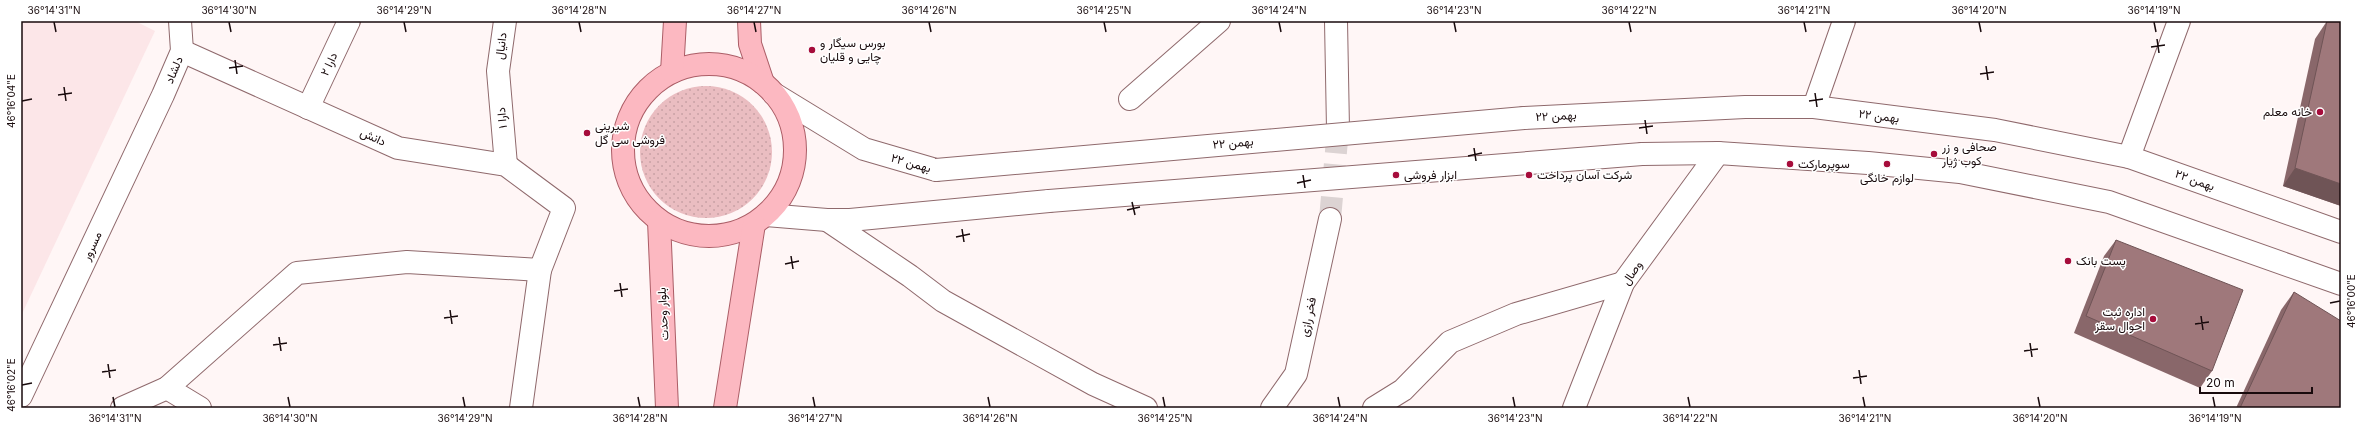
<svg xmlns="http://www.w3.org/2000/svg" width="2362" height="429" font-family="Inter,Vazirmatn,sans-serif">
	<defs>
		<pattern id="grass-dots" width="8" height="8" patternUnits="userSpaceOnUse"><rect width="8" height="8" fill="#eabdc1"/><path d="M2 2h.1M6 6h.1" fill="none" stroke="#c8a1a5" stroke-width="1.8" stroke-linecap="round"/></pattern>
	</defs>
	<rect width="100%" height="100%" fill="#fff6f6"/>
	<!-- built -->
	<polygon fill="#fce6e8" points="21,21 135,21 155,31 21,316"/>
	<!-- grass -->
	<circle fill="url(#grass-dots)" cx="706" cy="152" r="66"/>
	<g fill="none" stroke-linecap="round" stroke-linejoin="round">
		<!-- tertiary-tunnel -->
		<polyline stroke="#dcd3d3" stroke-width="22" stroke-dasharray="22 11" stroke-linecap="butt" points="1330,219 1338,129"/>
		<!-- minor casing -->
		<g stroke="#8f696c" stroke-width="24">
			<g id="minor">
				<polyline points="505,21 498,71 506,165"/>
				<polyline points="1130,99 1219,21"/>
				<polyline points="1814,107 1844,21"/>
				<polyline points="308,108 349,21"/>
				<polyline points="2129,157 2179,21"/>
				<polyline points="827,220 910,276 943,301 1093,384 1146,408"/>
				<polyline points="167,388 200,408"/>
				<polyline points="21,396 163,95 182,51 180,21"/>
				<polyline points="122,408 167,388 297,273 407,262 540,270 564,208 506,165 398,148 182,51"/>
				<polyline points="521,408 540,270"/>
				<polyline points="1374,408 1403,390 1450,342 1516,314 1623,283"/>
				<polyline points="1574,408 1623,283 1718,153"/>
			</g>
		</g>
		<!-- tertiary casing -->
		<g stroke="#8f696c" stroke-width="24">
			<g id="tertiary">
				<polyline points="1336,21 1338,129"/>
				<polyline points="774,94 864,149 936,170"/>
				<polyline points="1524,118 1745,107 1814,107 1995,130 2129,157 2341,232"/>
				<polyline points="1642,154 1718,153 1868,163 1960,172 2109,202 2341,284"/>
				<polyline points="766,215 827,220 850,220 1049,201"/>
				<polyline points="1272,408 1296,374 1330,219"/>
			</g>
		</g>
		<!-- primary casing -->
		<g stroke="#ab5d66" stroke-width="24">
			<g id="primary">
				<polyline points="749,21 750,44 763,83"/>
				<circle cx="709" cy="150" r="86"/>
				<polyline points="672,72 675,21"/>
				<polyline points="659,221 667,408"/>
				<polyline points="725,408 754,224"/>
			</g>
		</g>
		<!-- minor -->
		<use href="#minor" stroke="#fff" stroke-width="22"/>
		<!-- tertiary -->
		<use href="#tertiary" stroke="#fff" stroke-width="22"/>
		<!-- primary -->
		<use href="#primary" stroke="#fcb8c1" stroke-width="22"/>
		<!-- tertiary-bridge casing -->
		<g stroke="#8f696c" stroke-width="24" stroke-linecap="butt">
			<g id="tertiary-bridge">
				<polyline points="936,170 1524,118"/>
				<polyline points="1049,201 1642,154"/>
			</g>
		</g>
		<!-- tertiary-bridge -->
		<use href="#tertiary-bridge" stroke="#fff" stroke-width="22"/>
	</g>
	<!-- wall -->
	<g fill="#89676a">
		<polygon points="2327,21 2341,206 2283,186 2315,39"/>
		<polygon points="2116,240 2212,371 2200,388 2074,333 2104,256"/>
		<polygon points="2294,292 2341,408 2236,408 2281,310"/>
	</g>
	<!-- shaded-wall -->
	<polygon fill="#6f5456" points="2295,168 2341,184 2341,206 2283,186"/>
	<!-- building -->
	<g fill="#9f787b" stroke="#6f5456">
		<polygon points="2327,21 2341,21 2341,184 2295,168"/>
		<polygon points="2116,240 2243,290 2212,371 2086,316"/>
		<polygon points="2294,292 2341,321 2341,408 2240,408"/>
	</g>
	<!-- ticks -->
	<path fill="none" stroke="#180a0c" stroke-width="1.5" d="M 54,22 L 56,32M 229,22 L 231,32M 404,22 L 406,32M 579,22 L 581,32M 754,22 L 756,32M 929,22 L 931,32M 1104,22 L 1106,32M 1279,22 L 1281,32M 1454,22 L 1456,32M 1629,22 L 1631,32M 1804,22 L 1806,32M 1979,22 L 1981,32M 2154,22 L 2156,32M 2157,39 L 2159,53M 2151,47 L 2165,45M 235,60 L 237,74M 1986,66 L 1988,80M 229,68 L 243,66M 1980,74 L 1994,72M 64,87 L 66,101M 1815,93 L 1817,107M 58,95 L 72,93M 22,101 L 32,99M 1809,101 L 1823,99M 1645,120 L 1647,134M 1639,128 L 1653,126M 1474,148 L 1476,161M 1468,156 L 1482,153M 1303,175 L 1305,188M 1297,183 L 1311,180M 1132,202 L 1135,215M 1127,210 L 1140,207M 962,229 L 964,242M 956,237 L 970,234M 791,256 L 793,269M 785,264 L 799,261M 620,283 L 622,297M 614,291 L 628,289M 2330,303 L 2340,301M 450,310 L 452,324M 2201,316 L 2203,330M 444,318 L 458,316M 2195,324 L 2209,322M 279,337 L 281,351M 2030,343 L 2032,357M 273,345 L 287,343M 2024,351 L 2038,349M 108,364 L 110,378M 1859,370 L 1861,384M 102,372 L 116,370M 1853,378 L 1867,376M 22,385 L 32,383M 113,397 L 115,407M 288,397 L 290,407M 463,397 L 465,407M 638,397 L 640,407M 813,397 L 815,407M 988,397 L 990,407M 1163,397 L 1165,407M 1338,397 L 1340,407M 1513,397 L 1515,407M 1688,397 L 1690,407M 1863,397 L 1865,407M 2038,397 L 2040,407M 2213,397 L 2215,407"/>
	<!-- markers -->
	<g fill="#a60c3b" stroke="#fff" stroke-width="1.5">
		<circle cx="812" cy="50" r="4"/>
		<circle cx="2320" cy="112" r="4"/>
		<circle cx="587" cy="133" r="4"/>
		<circle cx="1934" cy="154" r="4"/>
		<circle cx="1790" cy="164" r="4"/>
		<circle cx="1887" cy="164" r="4"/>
		<circle cx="1396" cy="175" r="4"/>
		<circle cx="1529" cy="175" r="4"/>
		<circle cx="2068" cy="261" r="4"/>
		<circle cx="2153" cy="319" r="4"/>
	</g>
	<g text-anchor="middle" stroke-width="3" stroke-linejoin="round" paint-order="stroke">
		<!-- poi labels -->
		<g font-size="12" fill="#180a0c" stroke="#fff" text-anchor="start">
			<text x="820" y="47">بورس سیگار و<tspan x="820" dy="14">چایی و قلیان</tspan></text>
			<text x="2312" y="116" text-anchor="end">خانه معلم</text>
			<text x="595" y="130">شیرینی<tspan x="595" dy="14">فروشی سی گل</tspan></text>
			<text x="1942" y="151">صحافی و زر<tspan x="1942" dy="14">کوب ژیار</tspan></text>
			<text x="1798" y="168">سوپرمارکت</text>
			<text x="1404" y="179">ابزار فروشی</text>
			<text x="1537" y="179">شرکت آسان پرداخت</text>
			<text x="1887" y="182" text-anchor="middle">لوازم خانگی</text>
			<text x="2076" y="265">پست بانک</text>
			<text x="2145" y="316" text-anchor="end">اداره ثبت<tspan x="2145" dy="14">احوال سقز</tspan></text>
		</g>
		<!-- street labels -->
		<g font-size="12" fill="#180a0c" stroke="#fff">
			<text transform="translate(501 46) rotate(-83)" y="4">دانیال</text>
			<text transform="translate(329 64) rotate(-65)" y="4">دارا ۲</text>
			<text transform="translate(174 70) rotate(-67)" y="4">دلشاد</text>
			<text transform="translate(1556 116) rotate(-3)" y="4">۲۲ بهمن</text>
			<text transform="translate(1879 116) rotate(7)" y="4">۲۲ بهمن</text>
			<text transform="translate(502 118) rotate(-95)" y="4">دارا ۱</text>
			<text transform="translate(373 137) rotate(24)" y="4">دانش</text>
			<text transform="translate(1233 143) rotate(-5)" y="4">۲۲ بهمن</text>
			<text transform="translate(911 163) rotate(16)" y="4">۲۲ بهمن</text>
			<text transform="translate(2195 180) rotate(20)" y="4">۲۲ بهمن</text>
			<text transform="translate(92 246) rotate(-65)" y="4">مسرور</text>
			<text transform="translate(1632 273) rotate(-56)" y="4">وصال</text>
			<text transform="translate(663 314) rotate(-93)" y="4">بلوار وحدت</text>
			<text transform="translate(1308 317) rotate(-78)" y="4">فخر رازی</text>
		</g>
	</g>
	<!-- border -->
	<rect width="2362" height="429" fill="none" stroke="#ffffff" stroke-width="44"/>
	<!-- scale -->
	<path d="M2200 387v6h112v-6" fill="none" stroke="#180a0c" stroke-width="2"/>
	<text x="2206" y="387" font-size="12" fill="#180a0c" stroke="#ffffff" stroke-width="3" paint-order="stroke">20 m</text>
	<rect x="22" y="22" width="2318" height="385" fill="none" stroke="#180a0c" stroke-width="1.5"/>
	<g font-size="10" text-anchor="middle" fill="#180a0c">
		<text x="54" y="14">36°14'31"N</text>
		<text x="229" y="14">36°14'30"N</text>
		<text x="404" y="14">36°14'29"N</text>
		<text x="579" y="14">36°14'28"N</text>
		<text x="754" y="14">36°14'27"N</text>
		<text x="929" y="14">36°14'26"N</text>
		<text x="1104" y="14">36°14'25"N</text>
		<text x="1279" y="14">36°14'24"N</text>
		<text x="1454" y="14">36°14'23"N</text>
		<text x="1629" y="14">36°14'22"N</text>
		<text x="1804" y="14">36°14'21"N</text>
		<text x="1979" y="14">36°14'20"N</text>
		<text x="2154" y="14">36°14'19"N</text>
		<text transform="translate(11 101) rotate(-90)" y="4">46°16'04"E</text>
		<text transform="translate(2351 301) rotate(-90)" y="4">46°16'00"E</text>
		<text transform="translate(11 385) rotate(-90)" y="4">46°16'02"E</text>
		<text x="115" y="422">36°14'31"N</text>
		<text x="290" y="422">36°14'30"N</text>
		<text x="465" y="422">36°14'29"N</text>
		<text x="640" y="422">36°14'28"N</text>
		<text x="815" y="422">36°14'27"N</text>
		<text x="990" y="422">36°14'26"N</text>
		<text x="1165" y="422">36°14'25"N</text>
		<text x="1340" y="422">36°14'24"N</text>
		<text x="1515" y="422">36°14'23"N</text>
		<text x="1690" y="422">36°14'22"N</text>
		<text x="1865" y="422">36°14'21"N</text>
		<text x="2040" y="422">36°14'20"N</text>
		<text x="2215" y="422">36°14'19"N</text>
	</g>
</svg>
